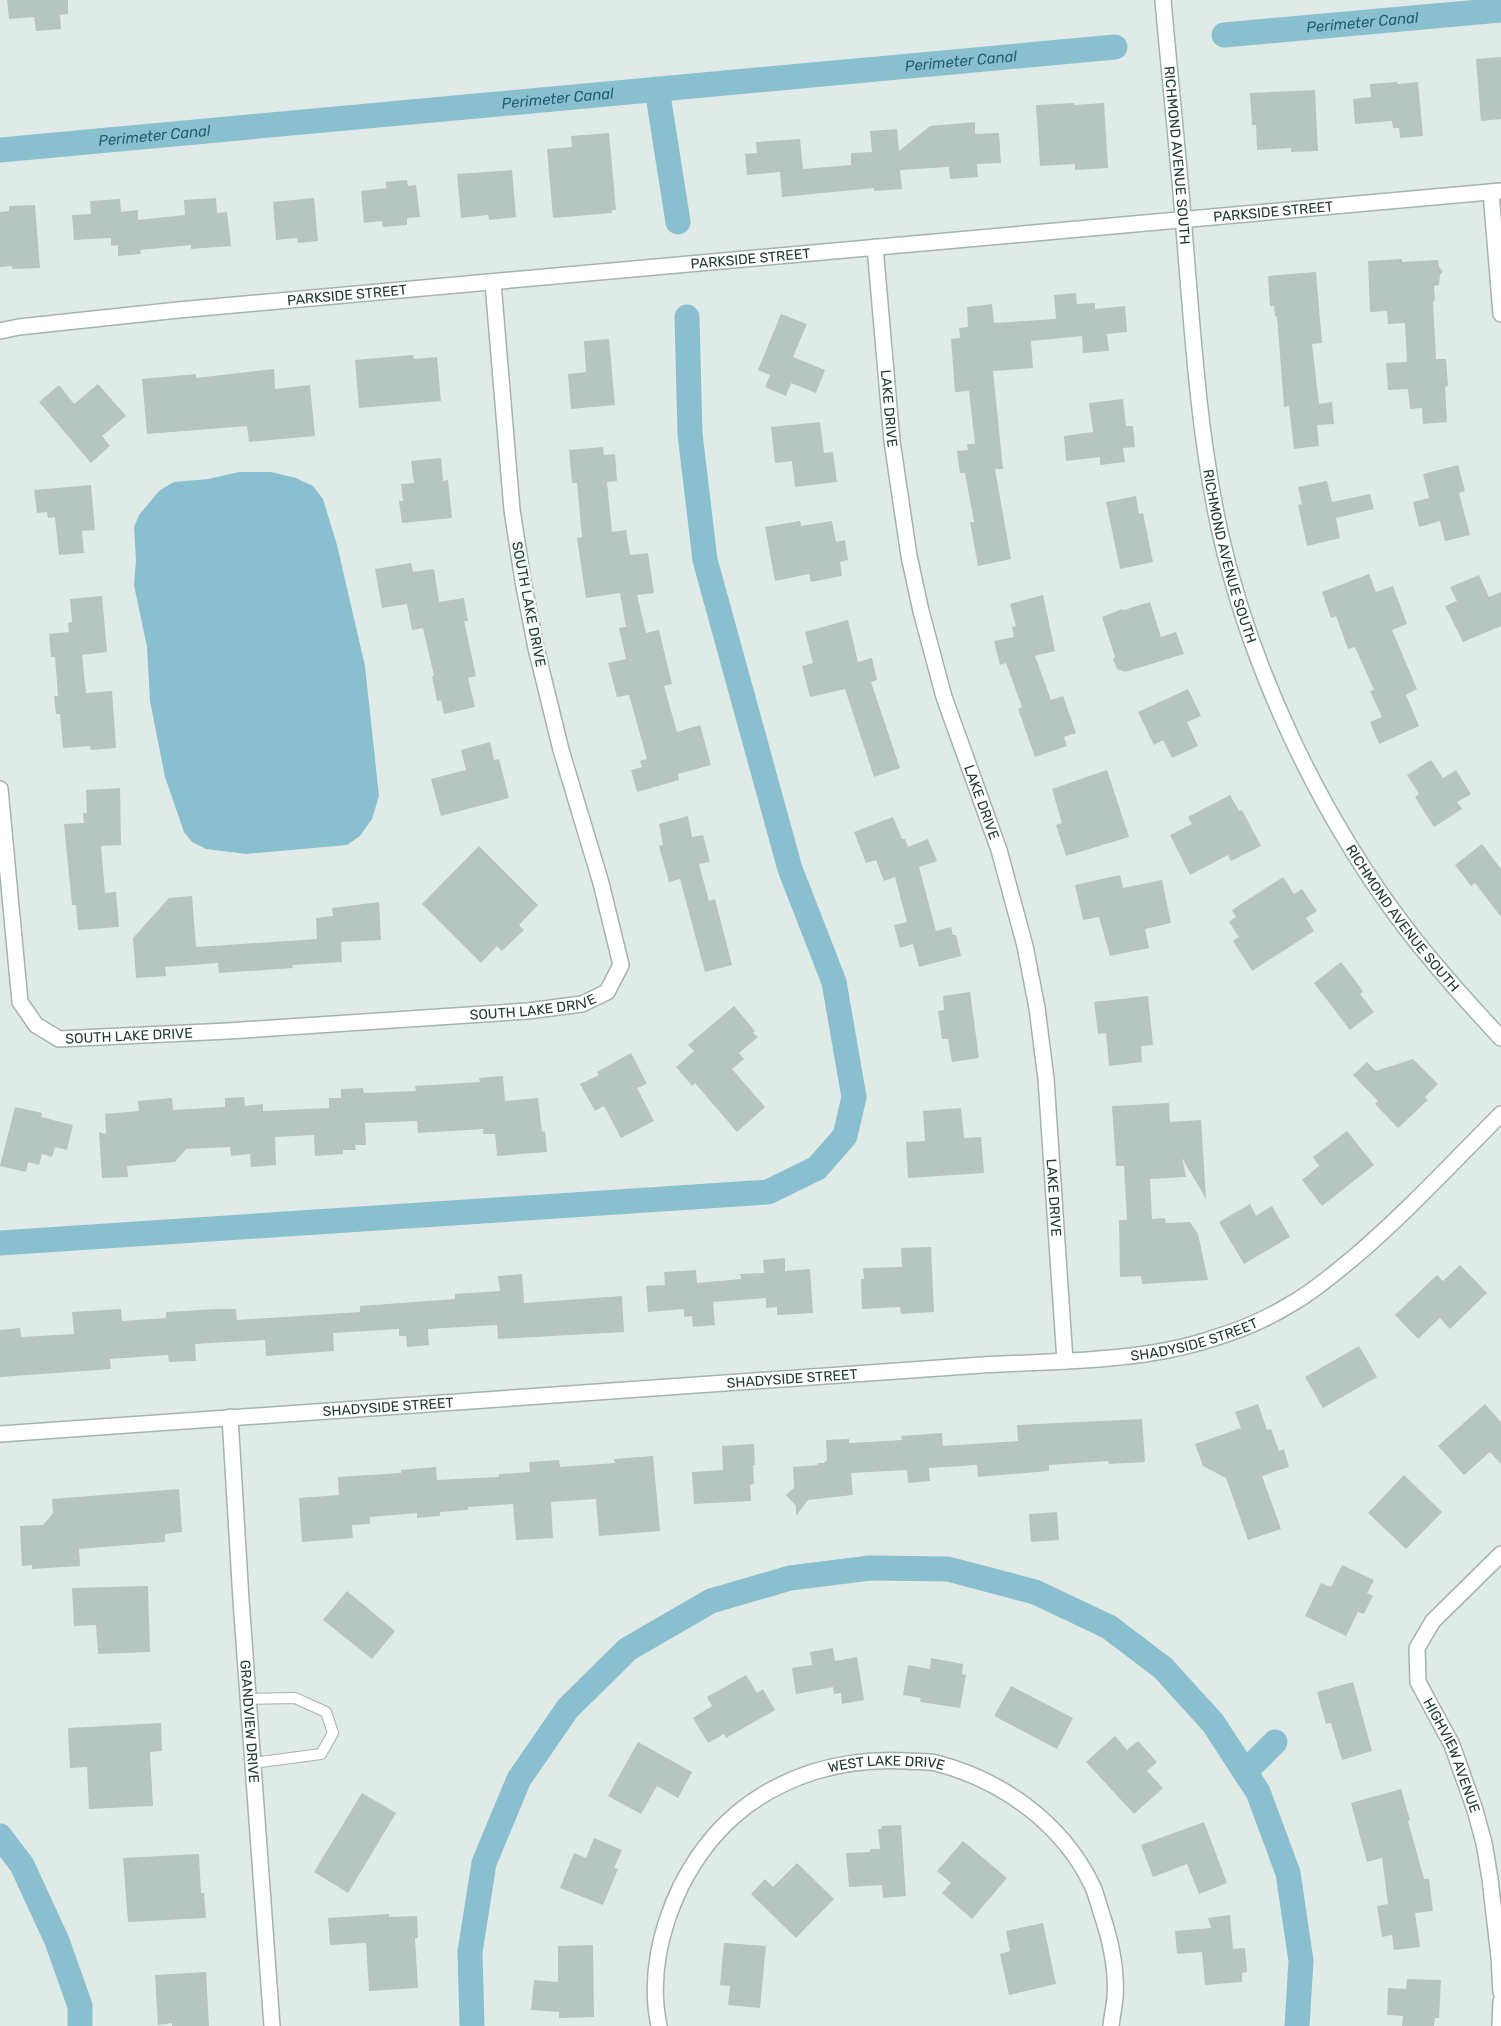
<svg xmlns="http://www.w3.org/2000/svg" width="1501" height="2026" font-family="Rubik,sans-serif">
	<rect width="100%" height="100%" fill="#e0ebe7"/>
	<!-- water -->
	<polygon fill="#8abfcf" points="239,472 271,472 296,478 313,486 323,499 337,545 365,666 379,796 372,819 360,836 347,845 246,854 206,849 192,842 184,832 165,777 150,701 147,647 134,585 136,560 134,527 139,515 160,490 174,482 208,479"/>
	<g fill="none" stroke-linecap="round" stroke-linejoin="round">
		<!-- canal -->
		<g stroke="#8abfcf" stroke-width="25">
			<path id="s1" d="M 1224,35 L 1501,10"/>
			<polyline points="657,89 678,222"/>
			<path id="s2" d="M 0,150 L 1115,47"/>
			<polyline points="0,1243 768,1192 817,1168 845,1136 854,1097 834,982 790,869 705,560 690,434 687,317"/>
			<polyline points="1245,1772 1275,1742"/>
			<polyline points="0,1836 22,1865 57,1941 80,2006 80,2026"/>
			<polyline points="472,2026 470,1952 484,1863 519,1779 568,1708 628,1649 711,1601 790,1578 870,1568 948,1569 1035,1592 1109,1627 1163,1668 1213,1723 1258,1792 1288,1873 1301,1961 1297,2026"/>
		</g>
	</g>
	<!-- building -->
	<g fill="#b6c5c0">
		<polygon points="7,0 68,0 68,14 60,15 61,29 36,31 34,17 9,19"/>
		<polygon points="1501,57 1501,119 1481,121 1476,59"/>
		<polygon points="1397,82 1398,84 1418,82 1423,136 1400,138 1399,128 1393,128 1392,121 1355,124 1353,99 1371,97 1370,84"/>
		<polygon points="1315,90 1318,151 1291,152 1291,148 1257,150 1256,125 1252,125 1250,93"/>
		<polygon points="1074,103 1074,105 1104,103 1108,168 1075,170 1075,164 1040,166 1036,105"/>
		<polygon points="975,122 975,134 999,133 1001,163 977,164 978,177 950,179 949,167 900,170 902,189 874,191 874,188 782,197 780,172 747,175 745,154 757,153 756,142 800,139 803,169 851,165 851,153 872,152 870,131 897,129 899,151 930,126"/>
		<polygon points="609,133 616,210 612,210 612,213 553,218 547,149 572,147 571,136"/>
		<polygon points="512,170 516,217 489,220 488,215 461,218 457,174"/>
		<polygon points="407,180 408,186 416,185 420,217 407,218 407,225 383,227 382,221 364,223 361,191 387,188 385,182"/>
		<polygon points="216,198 217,213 227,212 231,246 191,249 191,245 140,250 141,254 118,256 118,245 111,246 111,238 74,240 72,215 91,214 90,201 120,199 121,212 138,210 138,220 185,215 184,200"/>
		<polygon points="314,198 318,241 298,243 297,238 276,240 273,202"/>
		<polygon points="35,205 40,268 12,269 12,266 0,267 0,212 9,211 9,206"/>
		<polygon points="1402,259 1402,262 1438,260 1439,267 1443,271 1440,275 1439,285 1434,286 1435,300 1433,302 1436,359 1446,359 1448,386 1445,387 1447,422 1423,424 1422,408 1410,409 1408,389 1388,390 1386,363 1407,362 1405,323 1388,324 1387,311 1370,312 1368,261"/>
		<polygon points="1316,272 1322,343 1312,344 1319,404 1332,402 1334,424 1317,425 1319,446 1294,449 1289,406 1284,407 1277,317 1275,316 1274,306 1270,306 1268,276"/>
		<polygon points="1076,293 1077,304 1095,303 1095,309 1125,306 1127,332 1107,334 1109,351 1083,353 1082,336 1031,341 1033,368 993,371 1003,469 995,469 1011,559 978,566 970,522 974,522 965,473 960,473 957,451 968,450 967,444 975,444 969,391 955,392 951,339 960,338 959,328 968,327 967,307 992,304 994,323 1056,319 1054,295"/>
		<polygon points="781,314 807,324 793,357 825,370 816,393 791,383 786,396 765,387 770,375 758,370"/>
		<polygon points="609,339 615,405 571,409 568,374 586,372 584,341"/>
		<polygon points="413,355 414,359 437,357 441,401 359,408 355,360"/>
		<polygon points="274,369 275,389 310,385 315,436 249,442 247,426 147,434 142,379 196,374 196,378"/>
		<polygon points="98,384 126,416 102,436 110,446 91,463 39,402 59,385 74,404"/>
		<polygon points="1123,399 1126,426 1133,426 1135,447 1123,448 1125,462 1100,465 1100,457 1066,461 1064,436 1093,432 1089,403"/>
		<polygon points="820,422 824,453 833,452 837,482 795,487 792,461 775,463 771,427"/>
		<polygon points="603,447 604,455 615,454 617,481 607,482 612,532 626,530 630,555 648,553 654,593 637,595 646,633 659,630 672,684 664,686 677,732 700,725 711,765 678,774 679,780 637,792 631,770 642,767 640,761 647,759 629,695 617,697 608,663 626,659 619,628 626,627 620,593 586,598 577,538 582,537 577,483 572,483 569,450"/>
		<polygon points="441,458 443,481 448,480 452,518 402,523 399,501 403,501 401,484 414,483 411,461"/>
		<polygon points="1458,465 1465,491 1459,493 1470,535 1445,541 1440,521 1419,527 1413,502 1429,498 1423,474"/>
		<polygon points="1327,481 1332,502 1370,494 1374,509 1336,518 1340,538 1307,546 1298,505 1302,504 1298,487"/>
		<polygon points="91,485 95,530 82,531 84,553 59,555 55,517 48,518 47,512 37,513 34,490"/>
		<polygon points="1136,496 1139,514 1143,513 1153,562 1120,569 1106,502"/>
		<polygon points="800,521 801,526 832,521 836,542 845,540 848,560 840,562 842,576 811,582 809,574 775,581 765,527"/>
		<polygon points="411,563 413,572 434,569 439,602 464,598 468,621 464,621 476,676 468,678 475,707 444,714 441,700 437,701 432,676 434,676 423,628 412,630 407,604 382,608 375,569"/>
		<polygon points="1369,574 1376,592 1393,586 1407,624 1392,630 1417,689 1406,695 1419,726 1379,744 1370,722 1382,717 1370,691 1374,690 1355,647 1348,649 1336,616 1331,618 1322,592"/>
		<polygon points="1479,575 1489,597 1501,592 1501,626 1463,642 1445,606 1457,601 1450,587"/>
		<polygon points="1043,595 1055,651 1035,656 1051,700 1063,696 1076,733 1064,737 1067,746 1035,757 1018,709 1022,707 1006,663 1000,665 994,641 1014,637 1012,627 1016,626 1010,604"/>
		<polygon points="102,596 107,652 82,655 86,693 112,691 116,748 91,750 90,746 63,748 60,714 56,714 54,696 58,696 55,657 51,657 49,634 69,632 68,623 72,622 70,599"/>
		<polygon points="1150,602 1161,637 1176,632 1184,654 1125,672 1117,669 1113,659 1115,657 1102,617 1122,609 1124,610"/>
		<polygon points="848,620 858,662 872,658 877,680 871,682 900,768 874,777 845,689 810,697 802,666 813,663 805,632"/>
		<polygon points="1188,689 1201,716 1187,722 1198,746 1172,758 1163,740 1154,745 1138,712"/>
		<polygon points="490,742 494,760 499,759 509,798 441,816 431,779 466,770 461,750"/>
		<polygon points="1431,760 1443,778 1456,770 1471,794 1457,802 1462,809 1434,827 1415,797 1419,794 1407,775"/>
		<polygon points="1107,770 1129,837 1066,856 1056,825 1062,823 1052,789"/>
		<polygon points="120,788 121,845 101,846 105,893 116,892 119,927 78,930 76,905 72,905 64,824 84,823 83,813 87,813 86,790"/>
		<polygon points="1230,795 1239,811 1242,810 1261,846 1231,861 1228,855 1190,875 1170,835 1192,824 1188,817"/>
		<polygon points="688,816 692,837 703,835 710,862 699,864 709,901 715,899 732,965 705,972 680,879 669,882 659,846 663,845 659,824"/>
		<polygon points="893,817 902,839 905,839 908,847 928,839 937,861 919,867 936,931 951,927 953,935 956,935 961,956 919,967 913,944 900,948 894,925 907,922 895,877 884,881 876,860 866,863 854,832"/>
		<polygon points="1482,844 1501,869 1501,917 1475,883 1471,886 1455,865"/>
		<polygon points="479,846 538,905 519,925 524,930 502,951 497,946 481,963 422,904"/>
		<polygon points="1120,875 1123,888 1162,880 1171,923 1145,929 1149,948 1110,956 1099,917 1083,920 1075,885"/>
		<polygon points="1283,877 1294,894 1302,889 1317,911 1306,918 1314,931 1252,971 1233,941 1239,937 1229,922 1236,917 1232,910"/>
		<polygon points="192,896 196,947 317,939 316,918 333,916 332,908 379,902 381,940 341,942 342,962 292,965 293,968 219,973 218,963 165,967 166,976 136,978 133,938 169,898"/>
		<polygon points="1341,962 1363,991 1360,994 1374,1012 1350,1030 1314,983"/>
		<polygon points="970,992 979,1058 952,1062 948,1039 942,1039 938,1011 944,1010 943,996"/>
		<polygon points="1148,996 1153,1045 1141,1046 1142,1062 1109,1066 1106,1033 1098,1034 1094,1002"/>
		<polygon points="734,1006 755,1031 753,1033 758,1037 739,1053 744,1059 732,1069 765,1107 737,1132 695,1083 692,1086 676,1067 694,1051 688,1045"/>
		<polygon points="631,1053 647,1084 637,1088 654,1121 621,1138 604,1106 595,1111 580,1084 599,1075 597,1072"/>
		<polygon points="1413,1059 1438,1084 1425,1097 1428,1100 1398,1128 1375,1104 1378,1101 1353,1075 1367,1062 1376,1071"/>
		<polygon points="503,1076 505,1101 538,1098 542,1132 545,1131 547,1152 497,1156 495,1134 483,1134 483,1129 418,1133 417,1121 365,1123 366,1145 355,1145 356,1150 343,1150 343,1154 315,1156 314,1135 275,1137 276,1165 251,1167 250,1154 231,1156 230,1147 186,1149 175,1162 127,1166 128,1177 102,1178 99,1132 106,1134 105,1114 139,1111 138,1101 172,1098 173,1110 225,1107 225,1098 244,1097 245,1106 263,1104 263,1111 329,1108 329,1098 341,1098 341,1089 363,1088 364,1093 416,1091 415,1086 480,1082 479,1078"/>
		<polygon points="1169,1103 1170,1122 1201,1120 1206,1199 1182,1158 1186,1177 1150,1179 1152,1219 1165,1218 1166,1223 1190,1222 1198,1234 1208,1280 1142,1284 1141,1276 1120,1277 1119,1220 1127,1220 1124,1166 1116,1166 1112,1106"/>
		<polygon points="15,1107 42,1113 41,1117 73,1125 67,1150 55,1147 52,1157 42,1154 39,1165 28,1162 26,1172 0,1166"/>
		<polygon points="961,1108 964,1138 981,1137 984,1173 908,1178 906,1142 925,1141 923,1111"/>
		<polygon points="1347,1131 1374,1165 1322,1206 1302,1180 1319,1166 1313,1157"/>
		<polygon points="1250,1204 1256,1216 1272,1206 1290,1237 1244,1264 1219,1222"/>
		<polygon points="931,1247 934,1312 901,1314 900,1307 862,1309 861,1279 864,1279 863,1268 902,1267 901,1248"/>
		<polygon points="785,1258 785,1271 810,1269 813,1313 777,1315 777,1307 766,1308 766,1298 713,1302 715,1325 693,1327 692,1316 684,1317 684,1309 648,1312 646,1286 665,1285 664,1272 696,1270 697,1283 741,1279 740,1274 764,1273 763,1260"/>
		<polygon points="1460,1265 1487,1293 1450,1329 1440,1318 1418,1339 1395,1315 1437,1275 1443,1281"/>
		<polygon points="522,1274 524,1303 622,1296 624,1332 498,1339 497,1325 428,1329 429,1345 407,1347 406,1336 399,1336 399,1329 333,1333 334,1351 266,1356 265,1340 195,1344 196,1361 169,1362 168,1355 110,1359 111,1369 0,1377 0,1330 20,1328 21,1337 74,1334 72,1312 121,1309 122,1321 166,1318 166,1312 217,1309 236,1309 237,1320 360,1312 360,1306 455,1299 455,1294 500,1291 498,1276"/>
		<polygon points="1359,1346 1377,1377 1323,1408 1305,1377"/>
		<polygon points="1258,1404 1267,1430 1271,1429 1279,1451 1284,1449 1289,1467 1262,1476 1281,1529 1248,1540 1226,1478 1203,1466 1195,1444 1241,1428 1235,1412"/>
		<polygon points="1485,1404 1501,1422 1501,1464 1490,1452 1464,1475 1438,1446"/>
		<polygon points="1142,1419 1145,1462 1109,1464 1108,1461 1049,1465 1049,1471 978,1477 977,1465 929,1468 930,1481 908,1483 907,1470 851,1473 853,1495 808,1500 796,1516 796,1506 786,1495 794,1488 793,1467 817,1465 818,1463 824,1463 827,1460 826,1440 849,1439 849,1443 902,1440 901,1436 942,1433 943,1446 1018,1441 1017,1425"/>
		<polygon points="754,1444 755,1465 753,1465 754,1484 750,1485 751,1501 694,1504 692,1472 723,1470 722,1446"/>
		<polygon points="653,1456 660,1531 599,1536 596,1499 551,1502 553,1538 516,1540 513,1504 468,1507 468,1510 440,1512 440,1516 417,1518 417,1513 370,1517 370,1524 352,1525 353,1538 302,1542 299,1498 339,1495 338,1477 401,1473 401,1470 436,1467 437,1480 499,1477 499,1474 530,1472 529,1462 559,1460 560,1467 615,1463 614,1459"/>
		<polygon points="1404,1475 1442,1512 1406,1549 1368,1513"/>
		<polygon points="179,1489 182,1532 165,1534 165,1542 79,1549 80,1566 32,1569 32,1565 22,1566 20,1526 43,1525 53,1513 52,1499"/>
		<polygon points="1057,1512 1059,1540 1031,1542 1029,1514"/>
		<polygon points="1342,1565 1374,1580 1367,1593 1373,1596 1364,1614 1358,1612 1346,1636 1305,1616 1321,1583 1331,1587"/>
		<polygon points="148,1586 150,1652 98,1654 96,1625 74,1626 72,1588"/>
		<polygon points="347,1591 395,1631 372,1659 323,1620"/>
		<polygon points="833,1648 835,1661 857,1657 864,1700 842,1704 841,1693 834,1694 833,1687 796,1694 792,1668 812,1665 810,1652"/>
		<polygon points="931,1658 963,1664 962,1674 966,1675 960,1708 920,1702 921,1698 903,1695 908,1665 930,1669"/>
		<polygon points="746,1675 757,1693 763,1689 775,1710 726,1738 724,1734 708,1743 693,1718 712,1706 707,1697"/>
		<polygon points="1353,1682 1372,1751 1342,1760 1331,1723 1326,1724 1317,1692"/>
		<polygon points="1011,1686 1073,1718 1057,1749 994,1716"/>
		<polygon points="161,1723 162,1751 150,1752 153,1806 89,1809 87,1767 70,1768 68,1728"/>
		<polygon points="1115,1736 1127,1750 1138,1741 1157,1762 1147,1771 1163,1788 1134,1814 1086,1762"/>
		<polygon points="638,1742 692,1772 678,1798 657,1786 641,1814 608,1796"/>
		<polygon points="1401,1789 1410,1820 1408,1821 1424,1879 1429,1879 1433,1911 1415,1913 1420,1947 1394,1950 1392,1935 1382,1937 1377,1906 1388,1904 1382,1858 1367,1862 1351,1803"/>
		<polygon points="362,1793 396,1813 348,1893 314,1872"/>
		<polygon points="1204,1822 1227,1883 1199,1894 1187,1864 1153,1877 1141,1845"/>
		<polygon points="901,1825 906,1896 883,1898 882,1885 849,1887 846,1853 870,1852 870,1849 880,1849 878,1829 881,1829 882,1826"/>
		<polygon points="594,1838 622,1850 614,1868 618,1869 603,1905 560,1888 574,1853 586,1858"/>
		<polygon points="963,1841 1007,1878 972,1919 942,1893 951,1883 937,1871"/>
		<polygon points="199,1854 201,1893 204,1893 206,1918 128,1922 123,1858"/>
		<polygon points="797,1863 834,1899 796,1938 751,1894 765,1879 773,1887"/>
		<polygon points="389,1914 389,1917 417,1916 418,1938 415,1938 418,1988 369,1991 366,1943 330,1945 328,1918"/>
		<polygon points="1230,1915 1233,1949 1245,1948 1247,1972 1242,1973 1242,1982 1205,1985 1202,1952 1177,1954 1175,1931 1211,1928 1208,1918"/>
		<polygon points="1043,1923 1056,1984 1009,1995 1000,1954 1010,1951 1006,1931"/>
		<polygon points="724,1943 766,1946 760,2008 728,2005 730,1986 720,1985"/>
		<polygon points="593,1945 594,2017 559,2018 559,2012 531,2010 534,1980 558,1982 558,1946"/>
		<polygon points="206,1972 209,2026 172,2026 172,2023 158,2025 155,1975"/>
		<polygon points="1407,1979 1441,1980 1439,2018 1435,2018 1434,2026 1402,2026 1403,2016 1387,2015 1388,1988 1406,1989"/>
	</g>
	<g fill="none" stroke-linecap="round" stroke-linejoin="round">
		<!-- lane casing -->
		<g stroke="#a3b3ae" stroke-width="12">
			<polyline id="lane" points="248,1699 295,1698 326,1712 333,1733 321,1754 253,1763"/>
		</g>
		<!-- street casing -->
		<g stroke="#a3b3ae" stroke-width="18">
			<g id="street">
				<polyline points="1491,192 1501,314"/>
				<path id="s3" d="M 875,247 L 892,441 L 909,556 L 921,611 L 944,697 L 999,850 L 1025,946 L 1037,1008 L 1046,1079 L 1065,1361"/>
				<path id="s4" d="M 0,331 L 19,327 L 178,310 L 1501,191"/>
				<path id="s5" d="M 0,789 L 20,1002 L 36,1025 L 59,1039 L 228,1031 L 528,1011 L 582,1004 L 607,992 L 621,965 L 601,883 L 561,750 L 536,648 L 523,581 L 512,510 L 493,283"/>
				<path id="s6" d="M 230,1417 L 241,1600 L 272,2026"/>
				<path id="s7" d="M 0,1434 L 982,1365 C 1055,1361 1142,1362 1211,1339 C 1238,1331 1267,1319 1291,1304 C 1313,1292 1332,1275 1352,1259 C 1405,1214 1452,1163 1501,1114"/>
				<path id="s8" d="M 1501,1554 L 1433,1621 L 1417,1648 L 1418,1682 L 1452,1745 L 1475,1810 L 1484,1843 L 1490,1879 L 1499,1957 L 1501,1992"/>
				<path id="s9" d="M 659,2026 C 649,1979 660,1929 681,1886 C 710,1829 752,1792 813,1772 C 845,1762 875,1759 908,1761 C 917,1762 927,1761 936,1763 C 1002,1780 1062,1823 1092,1885 C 1096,1893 1098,1903 1101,1912 C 1110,1938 1117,1970 1115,1998 C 1114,2007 1112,2017 1111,2026"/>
				<polyline points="1500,2026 1501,2001"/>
			</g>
		</g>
		<!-- secondary casing -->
		<g stroke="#9fb6b0" stroke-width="18">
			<g id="secondary">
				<path id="s10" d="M 1163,0 C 1170,80 1179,161 1185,241 C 1193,338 1199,437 1220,532 C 1251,670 1320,815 1405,927 C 1435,966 1468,1003 1501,1038"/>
			</g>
		</g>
		<!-- lane -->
		<use href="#lane" stroke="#fff" stroke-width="10"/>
		<!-- street -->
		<use href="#street" stroke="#fff" stroke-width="15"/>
		<!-- secondary -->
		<use href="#secondary" stroke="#fff" stroke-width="15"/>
	</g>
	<g text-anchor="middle" stroke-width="5" stroke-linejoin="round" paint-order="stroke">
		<!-- street labels -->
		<g font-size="14" fill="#213b36" stroke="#f1f7f5">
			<text dy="5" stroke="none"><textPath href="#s10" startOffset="156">RICHMOND AVENUE SOUTH</textPath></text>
			<text dy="5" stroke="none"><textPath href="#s4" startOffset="1279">PARKSIDE STREET</textPath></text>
			<text dy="5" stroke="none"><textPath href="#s4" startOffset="754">PARKSIDE STREET</textPath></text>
			<text dy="5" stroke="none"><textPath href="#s4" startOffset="349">PARKSIDE STREET</textPath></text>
			<text dy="5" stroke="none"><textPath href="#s3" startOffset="162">LAKE DRIVE</textPath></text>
			<text dy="5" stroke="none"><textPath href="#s10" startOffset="561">RICHMOND AVENUE SOUTH</textPath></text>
			<text transform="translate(529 604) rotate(79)" y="5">SOUTH LAKE DRIVE</text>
			<text dy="5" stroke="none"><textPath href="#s3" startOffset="568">LAKE DRIVE</textPath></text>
			<text dy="5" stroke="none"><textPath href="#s10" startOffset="966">RICHMOND AVENUE SOUTH</textPath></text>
			<text dy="5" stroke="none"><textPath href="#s5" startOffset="744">SOUTH LAKE DRIVE</textPath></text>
			<text dy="5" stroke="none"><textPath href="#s5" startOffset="339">SOUTH LAKE DRIVE</textPath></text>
			<text dy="5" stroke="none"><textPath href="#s3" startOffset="972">LAKE DRIVE</textPath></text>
			<text dy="5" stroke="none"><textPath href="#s7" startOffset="1199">SHADYSIDE STREET</textPath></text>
			<text dy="5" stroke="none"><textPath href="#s7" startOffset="794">SHADYSIDE STREET</textPath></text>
			<text dy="5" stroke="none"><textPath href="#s7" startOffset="389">SHADYSIDE STREET</textPath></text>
			<text dy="5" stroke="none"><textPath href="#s6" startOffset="305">GRANDVIEW DRIVE</textPath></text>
			<text dy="5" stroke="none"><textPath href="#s8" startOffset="242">HIGHVIEW AVENUE</textPath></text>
			<text dy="5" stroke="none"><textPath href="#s9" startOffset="398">WEST LAKE DRIVE</textPath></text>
		</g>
		<!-- water labels -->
		<g font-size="15" font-style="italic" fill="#1e5f74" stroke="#f1f7f5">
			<text dy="5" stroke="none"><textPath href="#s1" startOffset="139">Perimeter Canal</textPath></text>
			<text dy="5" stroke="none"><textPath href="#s2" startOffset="965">Perimeter Canal</textPath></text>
			<text dy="5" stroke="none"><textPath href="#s2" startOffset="560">Perimeter Canal</textPath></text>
			<text dy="5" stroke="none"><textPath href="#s2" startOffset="155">Perimeter Canal</textPath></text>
		</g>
	</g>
</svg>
